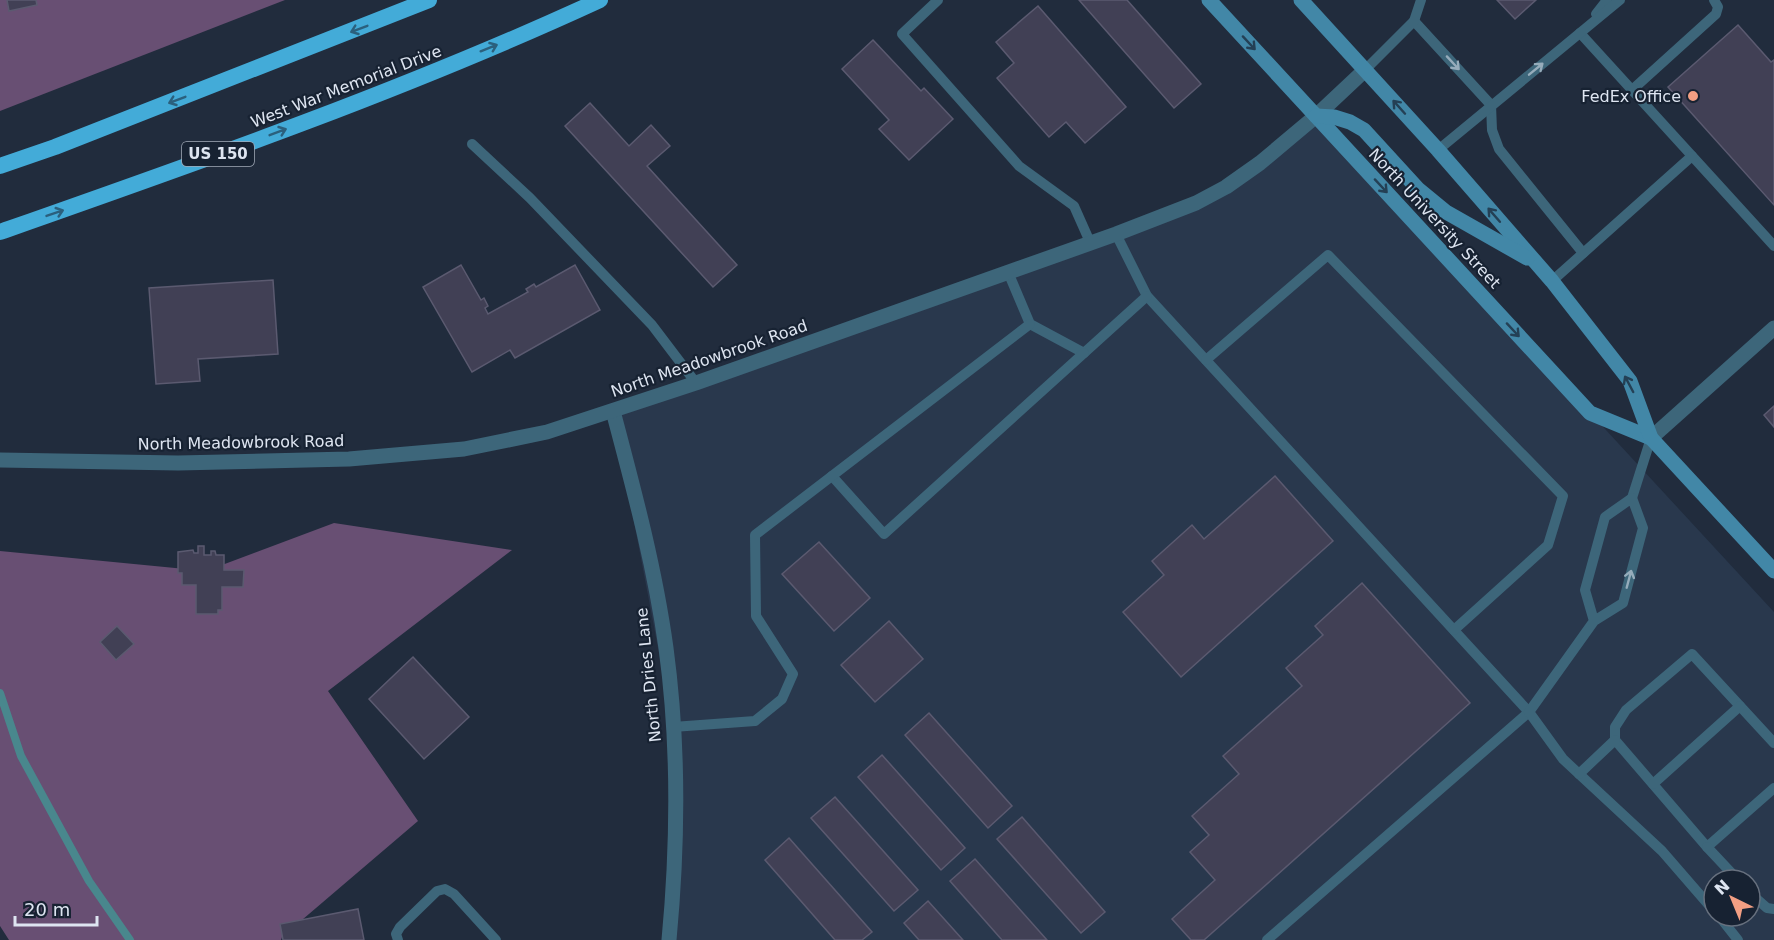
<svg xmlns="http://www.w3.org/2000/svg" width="1774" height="940" font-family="'DejaVu Sans',sans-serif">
	<rect width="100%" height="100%" fill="#212c3d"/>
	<!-- built -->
	<path fill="#29384d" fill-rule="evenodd" d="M 1316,116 L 1774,612 L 1774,940 L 669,940 L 673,727 L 613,411 L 1196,203 ZM 1714,880 L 1750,880 L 1750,916 L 1714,916 Z"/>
	<!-- forest -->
	<g fill="#684f73">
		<polygon points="0,0 285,0 0,111"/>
		<polygon points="334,523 512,550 328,691 418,821 282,937 281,940 9,940 0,926 0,551 206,571"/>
	</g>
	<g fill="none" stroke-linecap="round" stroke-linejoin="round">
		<!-- stream -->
		<polyline stroke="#49878d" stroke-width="8" points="0,693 21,756 89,881 130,940"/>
	</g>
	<!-- building -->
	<g fill="#414055" stroke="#5b5a70" stroke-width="1.5">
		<polygon points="7,0 36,0 37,5 9,11"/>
		<polygon points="1079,0 1127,0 1201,84 1174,108"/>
		<polygon points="1497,0 1536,0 1515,19"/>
		<polygon points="1038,6 1126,107 1085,143 1066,122 1049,137 997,78 1014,63 996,42"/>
		<polygon points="1738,25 1771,62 1774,60 1774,205 1668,87"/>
		<polygon points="873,40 921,91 924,88 953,119 909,160 879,129 889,120 842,69"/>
		<polygon points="590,103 629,146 651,125 670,146 647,166 737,265 713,287 565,126"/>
		<polygon points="461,265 481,300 484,298 488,306 485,308 488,314 528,292 526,289 534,284 536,287 575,265 600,310 515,358 510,350 472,372 423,287"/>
		<polygon points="273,280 278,354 198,359 200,381 156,384 149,288"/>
		<polygon points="1774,406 1774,427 1764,415"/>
		<polygon points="1275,476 1333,541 1181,677 1123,612 1164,575 1152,561 1192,525 1204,539"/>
		<polygon points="819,542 870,598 834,631 782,574"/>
		<polygon points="198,546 204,546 204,555 211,555 211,551 215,551 216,555 224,555 224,570 244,570 243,587 222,587 222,610 218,610 218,614 196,614 196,585 182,585 182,573 178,573 178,552 193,550 194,553 198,553"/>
		<polygon points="1362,583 1470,703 1204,940 1191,940 1172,919 1215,880 1190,852 1209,835 1192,816 1239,774 1223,756 1302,686 1286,668 1323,635 1315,626"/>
		<polygon points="889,621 923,659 875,702 841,665"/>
		<polygon points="117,626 134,644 116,660 100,642"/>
		<polygon points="413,657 469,717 424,759 369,699"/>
		<polygon points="929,713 1012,806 988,828 905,735"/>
		<polygon points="882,755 965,848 941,870 858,777"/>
		<polygon points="835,797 918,890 894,911 811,818"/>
		<polygon points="1022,817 1105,912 1081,933 997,839"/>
		<polygon points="789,838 872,932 862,940 835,940 765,860"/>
		<polygon points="975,859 1047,940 1002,940 950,881"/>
		<polygon points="928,901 963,940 919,940 904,923"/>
		<polygon points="358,909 364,940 283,940 280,924"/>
	</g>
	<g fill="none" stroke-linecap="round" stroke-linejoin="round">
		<!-- service -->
		<g stroke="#3d667a" stroke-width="10">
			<polyline points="938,0 902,34 1019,166 1074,206 1090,242"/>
			<polyline points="1596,14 1607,0"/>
			<polyline points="1414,21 1491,105 1492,130 1499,149 1583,253"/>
			<polyline points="1580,33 1774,246"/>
			<polyline points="1365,70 1414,21 1421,0"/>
			<polyline points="1632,90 1716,14 1718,7 1714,0"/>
			<polyline points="472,144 530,198 652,325 696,383"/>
			<polyline points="1438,150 1620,0"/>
			<polyline points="1116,234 1147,296 1529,712 1267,940"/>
			<polyline points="1008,272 1030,324 1084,353 1147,296"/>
			<polyline points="1552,281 1692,156"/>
			<polyline points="1206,360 1328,255 1563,496 1548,545 1454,630"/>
			<polyline points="832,476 884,534 1084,353"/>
			<polyline points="1632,498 1651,438"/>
			<polyline points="1594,621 1585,590 1605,517 1632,498 1643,528 1623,603 1594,621 1529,712 1563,759 1662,851 1714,911"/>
			<polyline points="673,727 755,721 782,699 793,674 756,616 755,535 1030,324"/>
			<polyline points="1774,743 1692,654 1626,710 1615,727 1615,740 1707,847 1774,788"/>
			<polyline points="1579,774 1615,740"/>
			<polyline points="1653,784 1740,706"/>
			<polyline points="1707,847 1738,880"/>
			<polyline points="1750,893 1767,908 1774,909"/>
			<polyline points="1719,916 1738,940"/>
			<polyline points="398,940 396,934 400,927 437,891 445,889 454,894 496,940"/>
		</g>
		<!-- tertiary -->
		<g stroke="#3d667a" stroke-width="15">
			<path d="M 613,411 C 634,490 655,568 666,648 C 679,744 678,844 669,940"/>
			<polyline points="1651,438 1774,328"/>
			<polyline points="0,460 178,463 349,459 464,449 547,432 696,383 1116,234 1196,203 1226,187 1260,163 1316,116 1365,70"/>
		</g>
		<!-- secondary -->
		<g stroke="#4287a7" stroke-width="15">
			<polyline points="1209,0 1590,413 1651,438"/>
			<polyline points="1301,0 1438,150 1552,281 1630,381 1651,438 1774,571"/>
			<polyline points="1316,116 1334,117 1350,122 1364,130 1418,189 1446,212 1527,258"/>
		</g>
		<!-- trunk -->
		<g stroke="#43abd8" stroke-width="16">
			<polyline points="0,166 55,147 429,0"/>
			<path d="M 0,232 C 202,161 405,90 600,0"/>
		</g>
	</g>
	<!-- one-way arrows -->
	<defs><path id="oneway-shaft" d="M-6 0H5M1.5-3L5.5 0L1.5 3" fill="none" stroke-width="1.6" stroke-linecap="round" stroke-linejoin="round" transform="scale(1.5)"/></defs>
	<g stroke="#2b607d">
		<use href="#oneway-shaft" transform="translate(359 29) rotate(159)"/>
		<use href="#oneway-shaft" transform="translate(489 48) rotate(-22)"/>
		<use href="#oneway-shaft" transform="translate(177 100) rotate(159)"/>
		<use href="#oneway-shaft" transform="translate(278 132) rotate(-21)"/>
		<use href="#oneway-shaft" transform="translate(55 213) rotate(-19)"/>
	</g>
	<g stroke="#244055">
		<use href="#oneway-shaft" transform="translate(1249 43) rotate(47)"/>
		<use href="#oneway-shaft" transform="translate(1399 107) rotate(-132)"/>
		<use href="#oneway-shaft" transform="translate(1381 186) rotate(47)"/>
		<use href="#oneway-shaft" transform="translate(1494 215) rotate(-131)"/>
		<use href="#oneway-shaft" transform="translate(1513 330) rotate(47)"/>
		<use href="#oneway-shaft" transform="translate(1629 384) rotate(-118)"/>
	</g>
	<g stroke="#96acbb">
		<use href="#oneway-shaft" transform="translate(1453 63) rotate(47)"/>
		<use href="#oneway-shaft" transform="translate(1536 69) rotate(-39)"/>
		<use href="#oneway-shaft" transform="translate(1629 579) rotate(-75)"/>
	</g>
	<!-- markers -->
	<circle fill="#f39f83" stroke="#172232" stroke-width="2" cx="1693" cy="96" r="6"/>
	<g text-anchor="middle" stroke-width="4.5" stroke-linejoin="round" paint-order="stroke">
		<!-- shield labels -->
		<rect fill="#172232" stroke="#a2aab8" stroke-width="1.5" x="182" y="142" width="72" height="24" rx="4.5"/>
		<g font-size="15" font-weight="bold" fill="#dee5f1">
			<text x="218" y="159">US 150</text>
		</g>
		<!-- street labels -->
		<g font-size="16" fill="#dee5f1" stroke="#172232">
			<text transform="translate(346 86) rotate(-21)" y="6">West War Memorial Drive</text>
			<text transform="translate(1435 218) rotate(47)" y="6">North University Street</text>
			<text transform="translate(709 358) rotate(-19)" y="6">North Meadowbrook Road</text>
			<text transform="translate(241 442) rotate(-1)" y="6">North Meadowbrook Road</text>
			<text transform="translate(648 675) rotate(-96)" y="6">North Dries Lane</text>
		</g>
		<!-- poi labels -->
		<g font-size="16" fill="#dee5f1" stroke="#172232" text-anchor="end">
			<text x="1681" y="102">FedEx Office</text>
		</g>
	</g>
	<!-- north arrow -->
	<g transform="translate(1732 898) rotate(317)"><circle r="28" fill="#172232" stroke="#67707e" stroke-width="1.5"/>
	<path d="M0-4.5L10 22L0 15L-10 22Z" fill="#f39f83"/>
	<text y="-9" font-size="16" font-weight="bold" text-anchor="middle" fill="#dee5f1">N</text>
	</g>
	<!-- scale -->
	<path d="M15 916v9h82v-9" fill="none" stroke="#dee5f1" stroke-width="3"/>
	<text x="24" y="916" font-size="18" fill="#dee5f1" stroke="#172232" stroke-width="4.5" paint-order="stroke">20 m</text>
</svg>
